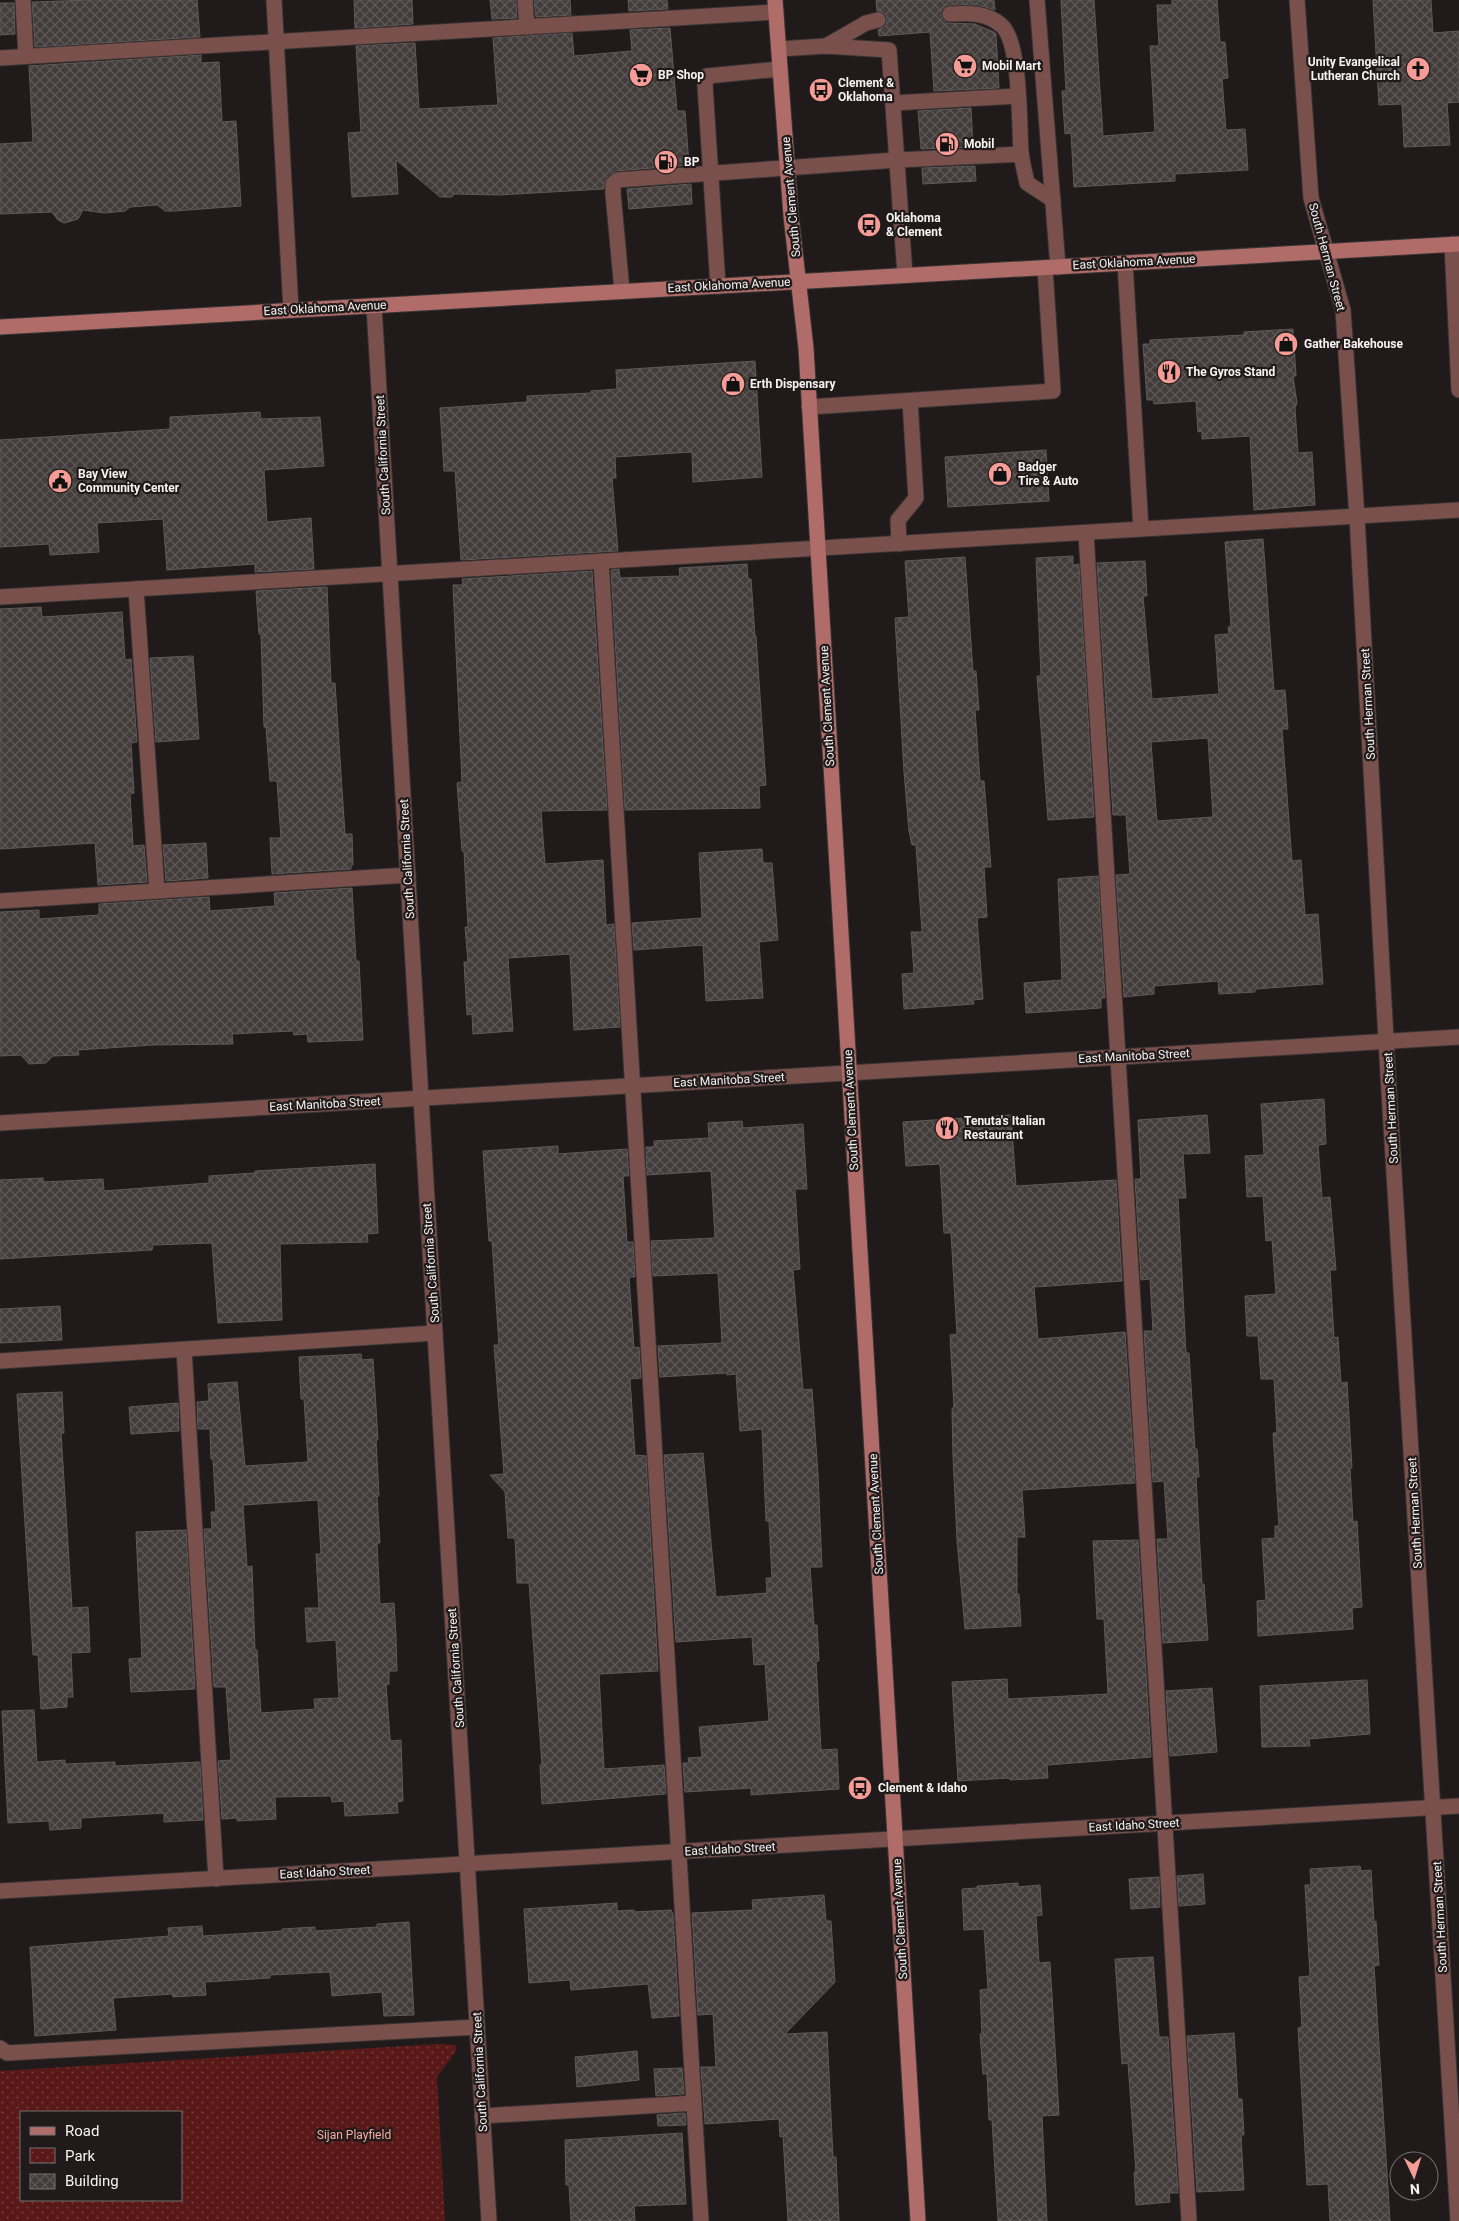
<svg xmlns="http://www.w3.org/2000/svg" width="1459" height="2221" font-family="Roboto,sans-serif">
	<defs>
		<pattern id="park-dots" width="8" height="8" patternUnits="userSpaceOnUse" patternTransform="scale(1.25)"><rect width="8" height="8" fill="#5a1919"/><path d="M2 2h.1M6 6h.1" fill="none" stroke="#723b3b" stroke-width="1.8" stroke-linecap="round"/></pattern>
		<pattern id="building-cross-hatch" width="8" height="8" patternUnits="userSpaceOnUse" patternTransform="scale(1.25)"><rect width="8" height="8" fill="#423c3b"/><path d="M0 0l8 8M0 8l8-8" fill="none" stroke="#5e5958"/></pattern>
	</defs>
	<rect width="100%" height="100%" fill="#201b1a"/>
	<!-- park -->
	<path fill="url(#park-dots)" fill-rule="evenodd" d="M 438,2044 L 456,2045 L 456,2051 L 437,2077 L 445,2221 L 0,2221 L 0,2071 ZM 21,2112 L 181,2112 L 181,2200 L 21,2200 Z"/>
	<!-- building -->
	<g fill="url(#building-cross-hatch)" stroke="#5f5958" fill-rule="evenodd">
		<polygon points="90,0 197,0 200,37 35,47 32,2"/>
		<polygon points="354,0 412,0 413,24 355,28"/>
		<polygon points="490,0 516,0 517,18 492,19"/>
		<polygon points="534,0 570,0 571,15 536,17"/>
		<polygon points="628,0 667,0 668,9 629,11"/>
		<polygon points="876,0 994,0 995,10 978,5 950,5 942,9 941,15 946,23 975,24 994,32 996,34 999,88 934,91 930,32 879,36 878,30 885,26 887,18 884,13 877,11"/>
		<polygon points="1061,0 1094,0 1103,136 1155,132 1150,46 1159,46 1157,5 1172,5 1172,0 1217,0 1220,42 1225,42 1228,78 1222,79 1226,130 1245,129 1248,170 1175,174 1175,181 1074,187 1071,133 1065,134 1062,91 1066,91"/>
		<polygon points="1373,0 1431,0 1433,33 1459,31 1459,102 1447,103 1450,145 1404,147 1402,104 1379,105"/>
		<polygon points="0,3 14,3 15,34 0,35"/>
		<polygon points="670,28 677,111 685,111 689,165 616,171 605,180 604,189 499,195 454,194 452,197 440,197 396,160 398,194 352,197 348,133 361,132 356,46 415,43 419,109 498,105 493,38 572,33 574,56 632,51 630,30"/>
		<polygon points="201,55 201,63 219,62 222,122 236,121 241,206 175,211 165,211 157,205 130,207 125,211 104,213 83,210 78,219 64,223 58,220 52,212 0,214 0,144 33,142 29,66"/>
		<polygon points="971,108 973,147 921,149 918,111"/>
		<polygon points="975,166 976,181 923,184 922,168"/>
		<polygon points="691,184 692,204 629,209 627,189"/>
		<polygon points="1293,329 1296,376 1293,376 1297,403 1295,408 1298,453 1312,452 1315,505 1254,510 1250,436 1202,439 1202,431 1198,432 1196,401 1154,404 1153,400 1147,400 1143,344 1150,344 1150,340 1244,335 1244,332"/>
		<polygon points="755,361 762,477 693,482 692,452 615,457 616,478 612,478 618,551 461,560 455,471 444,471 440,408 527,402 527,396 591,393 591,391 617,389 616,370"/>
		<polygon points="260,412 261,419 320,417 324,466 264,470 267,522 311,518 314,569 255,572 255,564 167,570 163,519 97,523 99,552 50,555 49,544 0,547 0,440 170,429 170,417"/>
		<polygon points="1046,450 1049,501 948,507 945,457"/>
		<path d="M 1263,539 L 1274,691 L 1285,690 L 1288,729 L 1282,729 L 1292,861 L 1301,860 L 1305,915 L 1318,914 L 1323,984 L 1255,989 L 1255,992 L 1219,994 L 1218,981 L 1154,986 L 1154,994 L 1124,997 L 1116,875 L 1130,874 L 1126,815 L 1113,815 L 1097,563 L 1145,561 L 1147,596 L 1143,596 L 1152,699 L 1219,694 L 1215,635 L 1229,634 L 1228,627 L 1231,626 L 1225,542 ZM 1208,738 L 1213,817 L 1157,821 L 1151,742 Z"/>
		<polygon points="1073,556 1073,565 1079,564 1094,817 1048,820 1037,676 1041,676 1036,558"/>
		<polygon points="965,557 973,671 976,671 979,710 975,710 980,781 984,781 991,867 984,867 987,917 977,918 983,999 973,1000 974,1004 904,1009 902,974 914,973 911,932 922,932 916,845 912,845 909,831 904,772 895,618 909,617 905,561"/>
		<polygon points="747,564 748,579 751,579 755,636 756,636 766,785 759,786 760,808 625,810 611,570 619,569 620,578 680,576 679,568"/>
		<polygon points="592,571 607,810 541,811 545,864 603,860 606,925 614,924 620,1027 574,1030 570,954 508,958 513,1031 473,1034 472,1014 467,1015 464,962 468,962 465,927 468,927 464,851 462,851 457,783 462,782 453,585 463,585 462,579"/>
		<polygon points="327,587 331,683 335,683 345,834 352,834 353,865 351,865 351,869 272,874 270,838 281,838 277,781 270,781 266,727 264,727 261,634 259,634 256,591"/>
		<polygon points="41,607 42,617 122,612 125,660 131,659 137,742 131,743 134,793 130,794 133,846 144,845 147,882 98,885 95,843 0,849 0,609"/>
		<polygon points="193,656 199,739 156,742 150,658"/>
		<polygon points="206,843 208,878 166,881 163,845"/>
		<polygon points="762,849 763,863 772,863 778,940 759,942 763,998 706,1001 703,945 634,950 632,923 702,918 699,853"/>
		<polygon points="1098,876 1105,998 1101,998 1101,1008 1026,1013 1024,983 1062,980 1058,879"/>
		<polygon points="352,888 356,961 359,961 363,1040 308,1042 307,1034 294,1035 293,1031 232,1034 233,1044 153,1045 78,1050 79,1055 53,1056 46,1063 29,1064 21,1055 0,1056 0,912 39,910 39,919 99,915 99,904 209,897 210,911 275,906 274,893"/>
		<polygon points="1324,1099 1326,1144 1318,1145 1322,1198 1330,1197 1336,1270 1330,1270 1334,1338 1338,1337 1341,1383 1347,1382 1352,1468 1350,1468 1353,1522 1357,1521 1362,1607 1352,1608 1353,1629 1258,1636 1257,1601 1266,1600 1262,1539 1275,1538 1275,1526 1279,1526 1273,1433 1277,1433 1274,1379 1261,1379 1258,1336 1247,1336 1245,1296 1276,1294 1272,1240 1266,1241 1263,1196 1247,1197 1245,1156 1264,1155 1261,1104"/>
		<polygon points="1011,1115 1016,1186 1116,1180 1122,1281 1034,1287 1038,1339 1125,1332 1135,1483 1022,1490 1025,1537 1017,1537 1017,1594 1019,1594 1021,1626 965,1629 957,1540 953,1456 952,1408 954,1408 950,1335 957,1334 951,1233 944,1233 940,1164 906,1166 903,1122"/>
		<polygon points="1207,1115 1210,1153 1183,1154 1186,1198 1178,1198 1186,1353 1189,1353 1195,1449 1197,1449 1199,1477 1196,1477 1202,1584 1204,1584 1208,1640 1163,1643 1157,1539 1168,1539 1164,1481 1153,1482 1144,1331 1153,1331 1150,1279 1141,1280 1135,1179 1141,1179 1138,1120"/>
		<polygon points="742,1121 743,1128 803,1124 807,1189 795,1189 800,1269 793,1270 803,1390 812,1389 818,1474 822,1567 810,1567 814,1625 817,1625 819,1661 816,1661 821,1750 837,1749 839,1789 751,1795 751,1788 685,1792 683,1763 689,1763 688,1758 702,1757 699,1727 769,1721 765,1664 754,1665 752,1637 676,1642 664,1455 703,1453 716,1597 767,1593 766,1578 772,1578 769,1521 766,1521 762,1429 740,1431 736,1374 727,1375 727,1373 660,1377 658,1346 722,1343 718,1273 653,1276 651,1241 715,1238 711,1171 647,1175 646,1147 654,1147 654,1141 709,1138 708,1123"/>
		<polygon points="558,1146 558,1154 627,1149 629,1176 623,1176 627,1242 633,1242 635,1277 629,1277 634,1348 639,1347 641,1378 630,1379 635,1455 646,1456 658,1671 599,1674 604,1769 664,1765 666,1793 665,1794 542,1804 540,1765 542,1765 529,1583 517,1583 515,1538 508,1538 505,1492 490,1475 504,1474 494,1345 499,1345 495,1286 492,1241 489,1241 483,1151"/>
		<polygon points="375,1164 378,1233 367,1234 368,1242 280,1244 282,1320 218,1323 212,1243 153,1245 152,1250 0,1259 0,1180 43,1178 44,1182 103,1179 104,1191 209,1183 209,1176 255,1173 255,1171"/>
		<polygon points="60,1306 62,1340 0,1343 0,1309"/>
		<path d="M 361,1354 L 362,1360 L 373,1359 L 378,1440 L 376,1440 L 379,1496 L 377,1497 L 380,1543 L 377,1543 L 380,1604 L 394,1603 L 396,1636 L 397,1671 L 389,1671 L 389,1684 L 386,1685 L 390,1738 L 391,1741 L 401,1740 L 403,1801 L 397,1802 L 398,1813 L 345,1816 L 344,1801 L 332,1802 L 331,1796 L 275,1797 L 276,1819 L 237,1821 L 237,1818 L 222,1819 L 218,1761 L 231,1760 L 226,1687 L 214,1687 L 204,1529 L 212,1529 L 211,1512 L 216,1512 L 213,1459 L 211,1459 L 210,1429 L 198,1429 L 197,1402 L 209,1401 L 208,1384 L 237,1382 L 245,1466 L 308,1462 L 304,1399 L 301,1399 L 299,1357 ZM 318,1500 L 321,1554 L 316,1554 L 319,1608 L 305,1608 L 307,1642 L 336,1640 L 339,1698 L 314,1699 L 315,1709 L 261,1713 L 257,1650 L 255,1650 L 252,1566 L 247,1567 L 243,1505 Z"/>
		<polygon points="62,1392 64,1433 61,1433 72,1608 88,1607 90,1652 71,1653 73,1697 67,1697 67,1707 41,1709 38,1655 33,1655 17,1394"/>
		<polygon points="178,1403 179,1431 131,1434 129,1407"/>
		<polygon points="186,1530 195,1689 131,1692 129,1659 142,1658 136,1532"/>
		<polygon points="1138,1540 1151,1757 1047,1765 1048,1778 1010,1780 1009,1778 958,1781 952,1682 1007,1679 1008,1699 1108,1694 1104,1619 1097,1619 1093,1541"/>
		<polygon points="1367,1680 1370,1734 1309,1739 1310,1746 1262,1747 1260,1686"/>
		<polygon points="1212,1688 1217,1752 1170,1756 1166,1691"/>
		<polygon points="34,1710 37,1762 65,1760 65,1764 115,1762 115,1766 200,1762 203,1820 164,1822 164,1813 81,1818 81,1828 50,1830 49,1821 8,1823 2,1711"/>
		<polygon points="1360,1866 1361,1871 1371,1870 1374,1922 1376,1921 1379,1965 1374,1966 1390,2221 1330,2221 1328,2184 1307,2185 1298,2028 1302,2027 1299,1977 1310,1976 1305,1885 1311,1885 1310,1869"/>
		<polygon points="1203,1874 1205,1904 1179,1906 1177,1876"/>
		<polygon points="1159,1877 1160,1907 1131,1909 1129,1879"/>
		<polygon points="1018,1883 1018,1887 1040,1885 1042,1915 1036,1916 1039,1963 1050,1962 1059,2115 1042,2116 1047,2221 998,2221 992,2120 989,2120 987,2074 983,2074 980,2034 982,2034 980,1990 988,1989 984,1929 964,1930 962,1889 977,1888 977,1886"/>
		<polygon points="824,1895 826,1921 831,1921 835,1982 785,2034 827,2032 833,2157 836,2157 839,2221 788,2221 783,2136 780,2137 779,2119 705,2124 701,2067 716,2067 713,2014 698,2015 692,1913 753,1910 752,1900"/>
		<polygon points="617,1903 617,1911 634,1910 634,1912 671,1910 673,1914 679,2016 652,2018 648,1984 571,1990 570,1980 529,1983 524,1909"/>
		<polygon points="409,1922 414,2015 384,2016 382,1992 332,1996 330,1972 270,1975 270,1978 205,1982 206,1995 173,1997 172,1994 113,1998 116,2030 35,2036 30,1947 169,1936 168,1928 202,1926 203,1936 282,1931 282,1929 315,1927 315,1931 377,1927 377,1924"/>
		<polygon points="1153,1957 1159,2037 1168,2037 1178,2193 1169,2193 1170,2202 1136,2205 1134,2172 1136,2172 1128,2063 1122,2064 1115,1959"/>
		<polygon points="1234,2033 1238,2099 1242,2099 1244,2135 1241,2135 1244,2190 1197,2192 1187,2036"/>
		<polygon points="637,2051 639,2080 577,2087 575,2057"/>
		<polygon points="682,2068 684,2094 656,2096 654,2069"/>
		<polygon points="685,2113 686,2125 658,2126 657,2115"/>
		<polygon points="682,2133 686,2204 634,2206 635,2221 571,2221 569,2185 566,2185 565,2140"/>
	</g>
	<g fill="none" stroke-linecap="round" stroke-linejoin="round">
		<!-- lane casing -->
		<g stroke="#3a3534" stroke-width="17">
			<g id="lane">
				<polyline points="23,0 26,56"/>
				<polyline points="525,0 527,27"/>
				<polyline points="1037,0 1058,267"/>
				<path d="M 950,14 C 968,13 986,12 1001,25 C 1021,41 1019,125 1021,152 C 1022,162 1025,173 1027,183 L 1053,200"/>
				<polyline points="826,46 866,23 878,20"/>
				<polyline points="779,49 826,46 889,50 905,275"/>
				<polyline points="0,58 776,12"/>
				<polyline points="893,103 1018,96"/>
				<polyline points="1452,244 1459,390"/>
				<polyline points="1125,263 1141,529"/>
				<polyline points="718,286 705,85 707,76 780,69"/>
				<polyline points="622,291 613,193 613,184 617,180 897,160 1021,154"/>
				<polyline points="809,407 1053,391 1045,268"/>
				<polyline points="1086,533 1189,2221"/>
				<polyline points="899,544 898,520 916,498 910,401"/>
				<polyline points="601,561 701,2221"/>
				<polyline points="136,589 157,891"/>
				<polyline points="0,597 1459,510"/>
				<polyline points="0,901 408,875"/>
				<polyline points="184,1350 216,1879"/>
				<polyline points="0,1361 435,1333"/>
				<polyline points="0,2048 7,2053 477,2027"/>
				<polyline points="482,2116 694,2103"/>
			</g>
		</g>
		<!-- street casing -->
		<g stroke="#3a3534" stroke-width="17">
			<g id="street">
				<polyline points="274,0 291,310"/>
				<polyline points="1297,0 1311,198 1343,310 1357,517 1388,1075 1458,2221"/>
				<path d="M 374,306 C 411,944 450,1583 489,2221"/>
				<polyline points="0,1123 1459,1037"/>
				<polyline points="0,1891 1459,1806"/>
			</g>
		</g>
		<!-- secondary casing -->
		<g stroke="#3a3534" stroke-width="17">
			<g id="secondary">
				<polyline points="775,0 791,216 806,348 918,2221"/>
				<polyline points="0,327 1459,244"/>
			</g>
		</g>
		<!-- lane -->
		<use href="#lane" stroke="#7a504d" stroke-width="15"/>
		<!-- street -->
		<use href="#street" stroke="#7a504d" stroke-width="15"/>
		<!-- secondary -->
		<use href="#secondary" stroke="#b06c68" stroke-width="15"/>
	</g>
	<!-- icons -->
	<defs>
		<g id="supermarket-disc" transform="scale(1.25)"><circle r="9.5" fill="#f59c96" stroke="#201b1a"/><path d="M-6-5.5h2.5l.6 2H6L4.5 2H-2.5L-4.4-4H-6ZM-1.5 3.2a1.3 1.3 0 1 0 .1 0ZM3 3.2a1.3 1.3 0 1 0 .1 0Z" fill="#111"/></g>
		<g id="church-disc" transform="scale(1.25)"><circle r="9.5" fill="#f59c96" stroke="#201b1a"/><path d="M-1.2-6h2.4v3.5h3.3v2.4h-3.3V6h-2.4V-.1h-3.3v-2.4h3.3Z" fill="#111"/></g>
		<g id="bus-disc" transform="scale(1.25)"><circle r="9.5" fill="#f59c96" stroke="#201b1a"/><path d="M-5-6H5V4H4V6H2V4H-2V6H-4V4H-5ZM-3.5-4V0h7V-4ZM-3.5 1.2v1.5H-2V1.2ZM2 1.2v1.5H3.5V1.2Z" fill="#111"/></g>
		<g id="fuel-disc" transform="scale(1.25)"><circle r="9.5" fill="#f59c96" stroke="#201b1a"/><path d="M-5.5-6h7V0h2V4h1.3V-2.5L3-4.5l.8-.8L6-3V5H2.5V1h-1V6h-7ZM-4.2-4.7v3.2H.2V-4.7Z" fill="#111"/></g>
		<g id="shop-disc" transform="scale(1.25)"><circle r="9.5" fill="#f59c96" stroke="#201b1a"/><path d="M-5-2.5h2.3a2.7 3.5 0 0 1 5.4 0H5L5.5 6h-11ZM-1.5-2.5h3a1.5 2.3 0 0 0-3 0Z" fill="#111"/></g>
		<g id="restaurant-disc" transform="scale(1.25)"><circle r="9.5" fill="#f59c96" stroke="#201b1a"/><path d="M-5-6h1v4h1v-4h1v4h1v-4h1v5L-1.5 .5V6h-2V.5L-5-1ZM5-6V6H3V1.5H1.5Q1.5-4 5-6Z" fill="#111"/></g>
		<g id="civic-disc" transform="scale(1.25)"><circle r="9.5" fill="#f59c96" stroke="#201b1a"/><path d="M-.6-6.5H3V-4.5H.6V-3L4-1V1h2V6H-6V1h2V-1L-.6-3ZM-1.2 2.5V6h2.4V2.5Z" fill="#111"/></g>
	</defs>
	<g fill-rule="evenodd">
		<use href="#supermarket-disc" x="965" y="66"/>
		<use href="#church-disc" x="1418" y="69"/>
		<use href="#supermarket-disc" x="641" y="75"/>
		<use href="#bus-disc" x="821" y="90"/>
		<use href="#fuel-disc" x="947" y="144"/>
		<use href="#fuel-disc" x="666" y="162"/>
		<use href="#bus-disc" x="869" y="225"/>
		<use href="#shop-disc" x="1286" y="344"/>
		<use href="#restaurant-disc" x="1169" y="372"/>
		<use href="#shop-disc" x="733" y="384"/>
		<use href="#shop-disc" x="1000" y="474"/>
		<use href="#civic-disc" x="60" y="481"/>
		<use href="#restaurant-disc" x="947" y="1128"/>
		<use href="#bus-disc" x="860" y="1788"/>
	</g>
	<g text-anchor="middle" stroke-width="4.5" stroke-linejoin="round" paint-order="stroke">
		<!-- poi labels -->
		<g font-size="12" font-weight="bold" fill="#f7f3f2" stroke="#201b1a" text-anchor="start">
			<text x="1400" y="66" text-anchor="end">Unity Evangelical<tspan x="1400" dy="14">Lutheran Church</tspan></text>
			<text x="982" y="70">Mobil Mart</text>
			<text x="658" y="79">BP Shop</text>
			<text x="838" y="87">Clement &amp;<tspan x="838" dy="14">Oklahoma</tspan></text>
			<text x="964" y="148">Mobil</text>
			<text x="684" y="166">BP</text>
			<text x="886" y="222">Oklahoma<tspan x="886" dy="14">&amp; Clement</tspan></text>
			<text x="1304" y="348">Gather Bakehouse</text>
			<text x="1186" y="376">The Gyros Stand</text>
			<text x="750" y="388">Erth Dispensary</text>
			<text x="1018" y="471">Badger<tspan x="1018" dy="14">Tire &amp; Auto</tspan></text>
			<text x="78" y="478">Bay View<tspan x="78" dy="14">Community Center</tspan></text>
			<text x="964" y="1125">Tenuta's Italian<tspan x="964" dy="14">Restaurant</tspan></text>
			<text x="878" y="1792">Clement &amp; Idaho</text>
		</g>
		<!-- street labels -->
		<g font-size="12" fill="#f7f3f2" stroke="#201b1a">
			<text transform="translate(791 197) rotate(-95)" y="4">South Clement Avenue</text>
			<text transform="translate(1327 257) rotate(75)" y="4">South Herman Street</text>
			<text transform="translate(1134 262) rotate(-3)" y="4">East Oklahoma Avenue</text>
			<text transform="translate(729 285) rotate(-3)" y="4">East Oklahoma Avenue</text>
			<text transform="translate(325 308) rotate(-3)" y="4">East Oklahoma Avenue</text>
			<text transform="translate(383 455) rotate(-93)" y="4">South California Street</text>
			<text transform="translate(1368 704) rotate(-93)" y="4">South Herman Street</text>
			<text transform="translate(827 706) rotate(-93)" y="4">South Clement Avenue</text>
			<text transform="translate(407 859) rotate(-93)" y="4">South California Street</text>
			<text transform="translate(1134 1056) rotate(-3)" y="4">East Manitoba Street</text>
			<text transform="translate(729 1080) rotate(-3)" y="4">East Manitoba Street</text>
			<text transform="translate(325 1104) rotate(-3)" y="4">East Manitoba Street</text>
			<text transform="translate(1391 1108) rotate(-93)" y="4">South Herman Street</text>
			<text transform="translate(851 1110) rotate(-93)" y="4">South Clement Avenue</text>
			<text transform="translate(431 1263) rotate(-94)" y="4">South California Street</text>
			<text transform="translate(1415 1513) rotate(-93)" y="4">South Herman Street</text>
			<text transform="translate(876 1514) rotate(-93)" y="4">South Clement Avenue</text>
			<text transform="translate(456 1668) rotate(-94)" y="4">South California Street</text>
			<text transform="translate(1134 1825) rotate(-3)" y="4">East Idaho Street</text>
			<text transform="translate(730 1849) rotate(-3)" y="4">East Idaho Street</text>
			<text transform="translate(325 1872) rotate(-3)" y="4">East Idaho Street</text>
			<text transform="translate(1440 1917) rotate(-93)" y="4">South Herman Street</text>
			<text transform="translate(900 1919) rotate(-93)" y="4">South Clement Avenue</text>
			<text transform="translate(480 2072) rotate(-93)" y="4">South California Street</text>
		</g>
		<!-- park labels -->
		<g font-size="12" fill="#f9aaa4" stroke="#201b1a">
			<text x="354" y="2139">Sijan Playfield</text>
		</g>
	</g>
	<!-- legend -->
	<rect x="20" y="2111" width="162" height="90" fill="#201b1a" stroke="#767170"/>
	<rect x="30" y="2127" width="25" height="8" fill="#b06c68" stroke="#767170"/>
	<text x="65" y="2136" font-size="15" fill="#f7f3f2">Road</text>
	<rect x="30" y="2148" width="25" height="15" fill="url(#park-dots)" stroke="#767170"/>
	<text x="65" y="2161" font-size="15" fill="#f7f3f2">Park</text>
	<rect x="30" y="2174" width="25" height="15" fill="url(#building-cross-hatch)" stroke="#767170"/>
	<text x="65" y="2186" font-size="15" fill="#f7f3f2">Building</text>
	<!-- north arrow -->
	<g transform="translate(1414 2176) rotate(176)"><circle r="24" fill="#201b1a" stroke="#767170"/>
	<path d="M0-4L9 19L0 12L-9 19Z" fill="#f59c96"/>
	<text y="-8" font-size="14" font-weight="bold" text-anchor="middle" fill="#f7f3f2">N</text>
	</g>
</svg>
